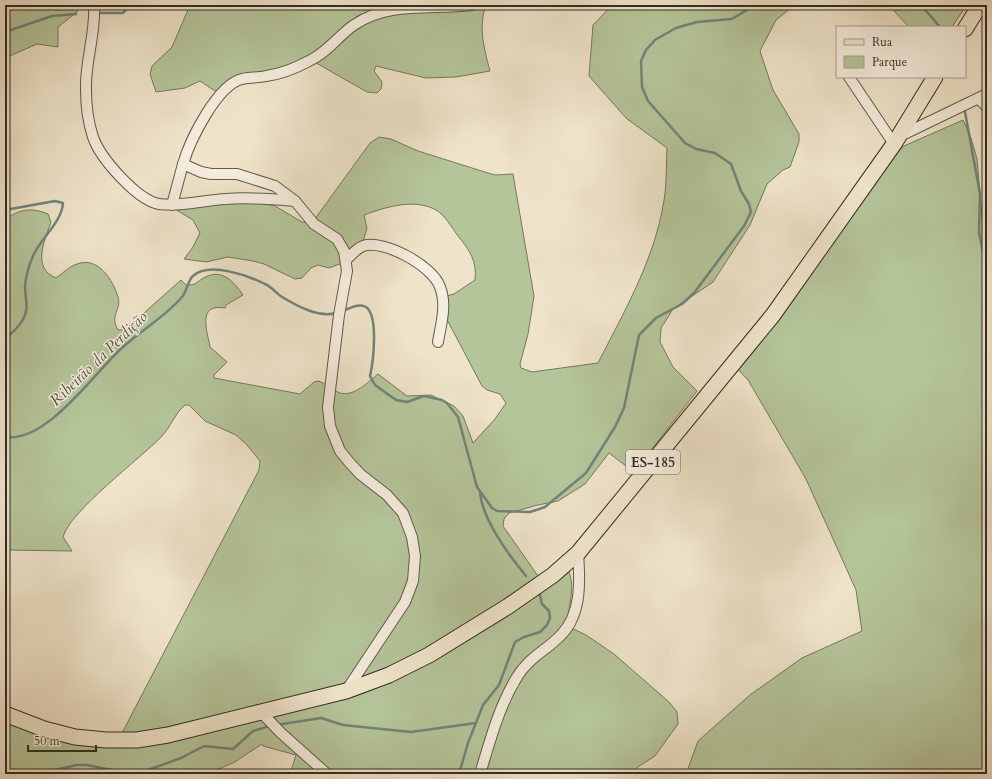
<svg xmlns="http://www.w3.org/2000/svg" width="992" height="779" font-family="Cardo,serif">
	<rect width="100%" height="100%" fill="#efe4ca"/>
	<filter id="stains"><feTurbulence type="fractalNoise" baseFrequency=".005" numOctaves="4"/><feColorMatrix values="0 0 0 0 .2 0 0 0 0 .09 0 0 0 0 .02 0 0 0 .5 -.17"/></filter>
	<radialGradient id="worn" r=".72"><stop offset=".6" stop-color="#630" stop-opacity="0"/><stop offset="1" stop-color="#630" stop-opacity=".3"/></radialGradient>
	<!-- green -->
	<g fill="#b5c59a" stroke="#74785e">
		<polygon points="5,5 79,5 77,12 58,27 58,47 37,44 5,58"/>
		<path d="M 190,5 L 486,5 C 478,28 484,48 490,71 L 456,77 L 426,78 L 376,66 L 374,71 L 382,82 L 381,89 L 377,93 L 367,92 L 318,64 L 309,62 L 215,91 L 200,81 L 185,88 L 156,92 L 150,74 L 152,66 L 172,47 Z"/>
		<path d="M 657,5 L 795,5 L 776,20 L 760,51 L 773,90 L 799,134 L 799,142 L 790,167 L 783,170 L 767,184 L 750,225 L 713,282 L 673,309 L 661,328 L 660,342 L 673,367 L 697,391 L 634,472 L 609,453 L 585,484 L 558,501 L 538,505 L 509,513 L 504,519 L 503,526 L 538,576 L 529,585 L 445,640 L 366,679 L 154,732 L 121,735 L 259,470 L 260,461 L 247,445 L 236,435 L 205,421 L 189,405 L 185,405 C 175,413 171,427 161,437 C 141,458 69,512 63,537 L 72,551 L 5,550 L 5,220 C 19,209 31,207 48,214 L 51,222 C 45,240 31,268 56,278 C 63,273 70,266 77,264 C 98,256 113,280 118,297 C 122,311 109,314 118,330 L 126,329 L 181,280 L 186,285 C 196,285 194,284 202,279 C 220,267 233,280 243,295 L 226,305 L 225,308 C 197,303 207,330 210,347 L 227,362 L 214,375 L 214,378 L 300,394 L 314,382 L 318,381 C 326,383 332,390 340,393 C 354,397 368,382 378,374 L 407,396 L 431,395 L 454,406 L 463,416 L 473,443 L 495,419 L 506,403 L 500,394 L 487,390 L 482,386 L 443,312 L 442,297 L 454,294 L 475,280 C 477,262 470,250 458,236 C 452,228 445,215 436,210 C 414,198 386,207 364,215 L 367,228 L 364,238 L 359,249 L 348,261 L 329,268 L 318,265 L 311,268 L 302,278 L 295,279 L 264,264 L 253,261 L 228,257 L 206,262 L 184,259 L 193,247 L 200,233 L 193,220 L 170,206 L 252,201 L 275,206 L 302,222 L 312,223 L 370,143 L 379,137 L 391,139 L 418,151 L 488,173 L 495,175 L 513,174 L 534,296 L 528,334 L 520,364 L 521,368 L 532,372 L 598,363 C 624,312 653,262 663,206 C 667,187 666,167 667,148 L 626,118 L 589,76 L 593,25 L 611,6 L 652,9 Z"/>
		<polygon points="891,5 960,5 964,9 952,27 909,27 894,11"/>
		<polygon points="963,120 971,138 977,159 984,239 983,267 987,284 987,774 686,774 698,741 750,695 802,658 862,631 856,590 806,479 748,380 733,364 880,167 904,146"/>
		<path d="M 567,568 C 577,586 568,606 567,626 L 586,635 L 614,654 L 669,702 L 677,712 L 678,724 L 655,756 L 627,774 L 290,774 L 296,755 L 263,746 L 262,744 L 233,763 L 206,774 L 5,774 L 5,721 L 165,742 L 352,697 C 401,681 446,653 489,625 C 516,607 543,590 567,568 Z"/>
	</g>
	<g fill="none" stroke-linecap="round" stroke-linejoin="round">
		<!-- stream -->
		<g stroke="#71847b" stroke-width="2.5">
			<polyline points="794,5 808,7 817,5"/>
			<polyline points="921,5 940,27"/>
			<polyline points="97,13 123,13 130,5"/>
			<polyline points="5,14 8,5"/>
			<polyline points="5,32 52,16 76,14"/>
			<polyline points="965,112 980,194 979,232 987,273"/>
			<path d="M 5,210 L 55,201 L 63,203 C 62,222 40,239 33,256 C 29,265 26,276 25,286 C 25,299 30,309 22,321 C 18,328 11,334 5,339"/>
			<path d="M 343,311 C 350,308 359,303 366,307 C 379,316 373,363 370,376 L 375,385 L 396,400 L 407,402 L 424,396 L 442,400 L 447,403 L 458,417 L 477,487 L 492,508 L 497,511 L 530,512 L 545,507 L 586,473 L 615,427 L 624,408 L 639,335 L 656,318 L 682,304 L 694,293 L 744,226 L 751,212 L 749,204 L 741,191 L 731,164 L 715,153 L 696,149 L 685,143 L 648,101 L 642,87 L 641,61 L 646,50 L 655,40 L 676,28 L 697,22 L 732,19 L 755,5"/>
			<path d="M 5,437 C 48,443 95,371 124,346 C 143,329 166,316 182,297 C 187,291 188,280 193,276 C 209,261 249,276 265,284 C 272,287 276,293 282,297 C 297,306 319,318 336,313"/>
			<path d="M 480,493 C 483,521 508,554 526,576"/>
			<polyline points="276,725 321,718 343,725 411,732 476,723"/>
			<polyline points="36,774 77,765 87,765 117,771 145,771 181,758 204,746 233,749 253,731 269,726"/>
			<polyline points="459,774 468,743 483,705 499,685 515,642 524,637 540,632 547,625 550,618 549,611 542,604 539,591"/>
		</g>
		<!-- street casing -->
		<g stroke="#625a4c" stroke-width="12">
			<g id="street">
				<path d="M 94,5 C 96,33 85,61 86,89 C 86,105 88,122 93,137 C 100,158 137,200 159,204 C 181,207 204,200 226,199 C 249,197 272,199 295,201"/>
				<polyline points="849,77 894,144"/>
				<polyline points="979,99 987,107"/>
				<polyline points="900,136 987,94"/>
				<polyline points="172,205 183,164"/>
				<path d="M 346,260 C 351,255 356,249 363,246 C 384,239 433,266 440,287 C 447,305 441,324 438,342"/>
				<path d="M 346,691 L 405,602 L 413,581 L 415,556 L 412,537 L 403,513 L 387,495 L 360,474 L 349,462 L 340,451 L 330,426 L 328,407 L 339,315 L 347,271 L 344,251 L 337,239 L 314,224 L 295,201 L 275,186 L 237,174 L 211,174 L 201,172 L 183,164 C 190,140 217,85 242,79 C 250,77 258,78 266,76 C 281,74 296,68 309,61 C 327,53 338,36 354,25 C 389,1 432,10 471,5"/>
				<polyline points="260,711 281,733 327,774"/>
				<path d="M 480,774 C 490,741 499,706 517,677 C 528,658 547,650 561,635 C 582,614 580,580 578,553"/>
			</g>
		</g>
		<!-- primary casing -->
		<g stroke="#332c22" stroke-width="17">
			<g id="primary">
				<polyline points="965,29 980,5"/>
				<polyline points="5,714 44,729 75,737 106,740 137,740 168,735 346,691 389,675 429,655 507,607 553,575 578,553 773,315 894,144 935,77"/>
			</g>
		</g>
		<!-- street -->
		<use href="#street" stroke="#f5eddd" stroke-width="10"/>
		<!-- primary -->
		<use href="#primary" stroke="#efe4ca" stroke-width="15"/>
	</g>
	<g text-anchor="middle" stroke-width="3" stroke-linejoin="round" paint-order="stroke">
		<!-- shield labels -->
		<rect fill="#f5eddd" stroke="#6d665a" stroke-width="1" x="626" y="450" width="54" height="24" rx="3"/>
		<g font-size="14" font-weight="bold" fill="#332c22">
			<text x="653" y="467">ES-185</text>
		</g>
		<!-- water labels -->
		<g font-size="16" font-style="italic" fill="#4d5147" stroke="#f5eddd">
			<text transform="translate(98 358) rotate(-44)" y="6">Ribeirão da Perdição</text>
		</g>
	</g>
	<!-- margin -->
	<rect width="992" height="779" fill="none" stroke="#efe4ca" stroke-width="20"/>
	<rect x="6" y="6" width="980" height="767" fill="none" stroke="#332c22" stroke-width="2"/>
	<rect x="10" y="10" width="972" height="759" fill="none" stroke="#332c22"/>
	<!-- legend -->
	<rect x="836" y="26" width="130" height="52" fill="#f5eddd" stroke="#a7a092"/>
	<rect x="844" y="39" width="20" height="6" fill="#efe4ca" stroke="#a7a092"/>
	<text x="872" y="46" font-size="12" fill="#332c22">Rua</text>
	<rect x="844" y="56" width="20" height="12" fill="#b5c59a" stroke="#a7a092"/>
	<text x="872" y="66" font-size="12" fill="#332c22">Parque</text>
	<!-- scale -->
	<path d="M28 745v6h68v-6" fill="none" stroke="#332c22" stroke-width="2"/>
	<text x="34" y="745" font-size="12" fill="#332c22" stroke="#f5eddd" stroke-width="3" paint-order="stroke">50 m</text>
	<rect width="100%" height="100%" filter="url(#stains)"/>
	<rect width="100%" height="100%" fill="url(#worn)"/>
</svg>
